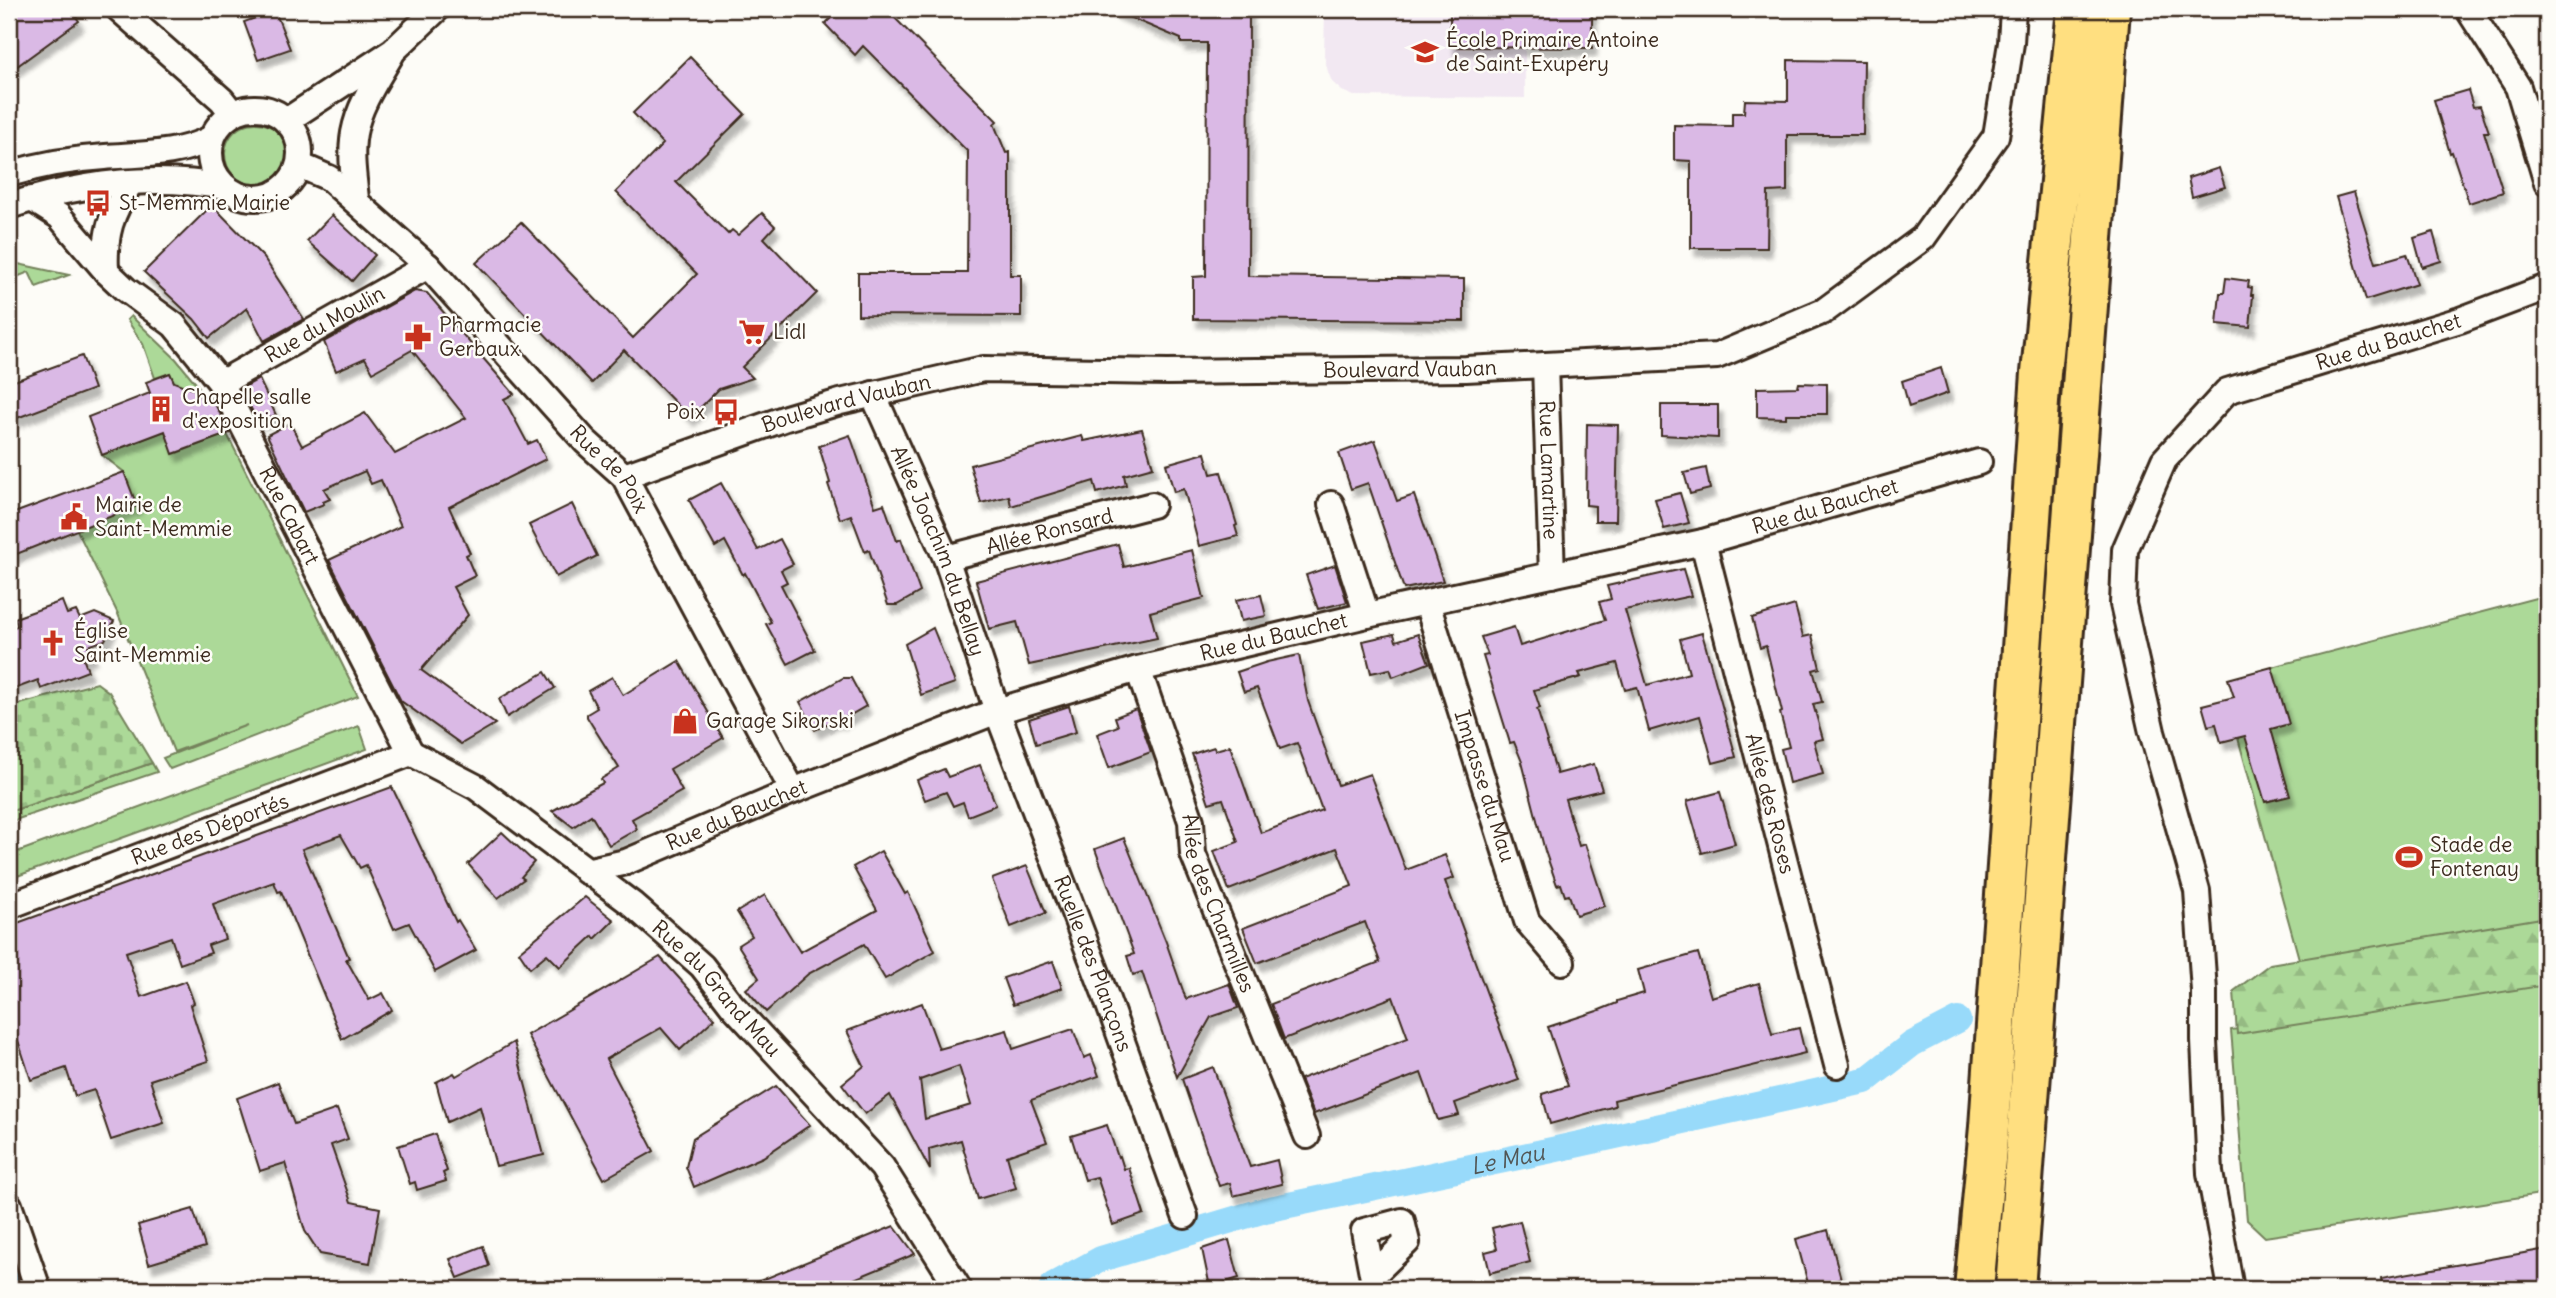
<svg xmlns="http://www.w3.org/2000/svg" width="2556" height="1298" font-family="Delius,sans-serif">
	<defs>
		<pattern id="forest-firs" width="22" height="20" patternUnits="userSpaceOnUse" patternTransform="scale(1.75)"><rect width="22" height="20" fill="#acd998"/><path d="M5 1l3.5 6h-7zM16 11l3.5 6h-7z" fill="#95ba83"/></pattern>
		<pattern id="cemetery-stones" width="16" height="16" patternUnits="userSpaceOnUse" patternTransform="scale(1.75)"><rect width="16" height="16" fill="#acd998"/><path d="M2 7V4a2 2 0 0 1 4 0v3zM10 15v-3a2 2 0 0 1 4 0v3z" fill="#95ba83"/></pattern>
		<filter id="shadow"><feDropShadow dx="4.5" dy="8" stdDeviation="2" flood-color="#0004"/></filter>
	</defs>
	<rect width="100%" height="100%" fill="#fdfcf7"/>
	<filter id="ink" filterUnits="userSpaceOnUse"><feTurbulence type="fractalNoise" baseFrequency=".0143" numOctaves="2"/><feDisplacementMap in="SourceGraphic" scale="14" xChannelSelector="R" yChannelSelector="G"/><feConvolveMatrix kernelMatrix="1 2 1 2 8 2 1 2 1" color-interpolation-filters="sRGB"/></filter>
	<g filter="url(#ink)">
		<!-- built -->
		<polygon fill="#f2e8f2" points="1325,9 1593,9 1592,48 1525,48 1525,98 1354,96 1342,91 1332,82 1328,72 1324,55"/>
		<!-- green -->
		<g fill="#acd998" stroke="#74825b" stroke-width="2">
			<circle cx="256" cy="154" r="31"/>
			<polygon points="9,262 69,275 36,287 29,272 9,280"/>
			<polygon points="131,316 176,359 199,387 186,387 177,390 170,373 155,378 143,344 127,320"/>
			<polygon points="165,431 174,454 227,434 358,696 170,769 163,758 247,725 174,752 118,614 76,528 124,472 102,455"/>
			<polygon points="2547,595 2547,1193 2265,1237 2247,1220 2231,1030 2313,1018 2304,977 2238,738 2272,667"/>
			<polygon points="359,726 367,749 9,879 9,855"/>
			<polygon points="152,763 157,772 9,822 9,812"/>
		</g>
		<!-- forest -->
		<polygon fill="url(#forest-firs)" stroke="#74825b" stroke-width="2" points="2547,917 2547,985 2237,1034 2234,991 2270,964"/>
		<!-- cemetery -->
		<polygon fill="url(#cemetery-stones)" stroke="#74825b" stroke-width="2" points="97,683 109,692 152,763 9,812 9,707"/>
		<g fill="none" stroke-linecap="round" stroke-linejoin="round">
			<!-- canal -->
			<g stroke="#98dafa" stroke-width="26">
				<polyline points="9,1285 40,1289"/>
				<path id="s1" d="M 1051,1289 L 1053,1285 L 1101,1259 L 1265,1210 L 1552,1150 L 1865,1081 L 1912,1044 L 1958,1020"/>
			</g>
		</g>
		<!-- building -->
		<g fill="#dab9e5" stroke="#3b2a1e" stroke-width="2" fill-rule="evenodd" filter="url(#shadow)">
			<polygon points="9,9 70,9 79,21 9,72"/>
			<polygon points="840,9 886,9 997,121 994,124 1006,153 1010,152 1010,275 1021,275 1021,316 858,315 858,273 967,273 968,152 863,46 855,55 825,24"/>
			<polygon points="1110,9 1249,9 1248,276 1464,279 1464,321 1193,319 1193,277 1206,276 1207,43 1181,43 1181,39"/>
			<polygon points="1450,9 1487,9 1487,13 1557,13 1557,9 1592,9 1592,48 1450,47"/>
			<polygon points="275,11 290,49 258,60 244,22"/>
			<polygon points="690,57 745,114 676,182 728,234 732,230 738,235 762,213 775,226 764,238 817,293 742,367 753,378 719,389 690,418 624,350 592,383 476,263 521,222 633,338 697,274 616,192 663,144 633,113"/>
			<polygon points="1788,60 1864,61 1863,135 1787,135 1787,191 1768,192 1767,248 1691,248 1691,161 1674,160 1674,125 1732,126 1732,113 1744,113 1745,100 1788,101"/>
			<polygon points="2468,90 2473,107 2480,106 2489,132 2484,132 2503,192 2469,203 2452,152 2450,153 2434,100"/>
			<polygon points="2219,168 2225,187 2192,197 2188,178"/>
			<polygon points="2354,192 2376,263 2407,254 2417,284 2366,300 2336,197"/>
			<polygon points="212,205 264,258 304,319 264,341 247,308 209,338 194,319 144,272"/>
			<polygon points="332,215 375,255 352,281 307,241"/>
			<polygon points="2433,232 2441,261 2422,267 2414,238"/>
			<polygon points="2226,278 2249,281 2248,287 2252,288 2251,295 2253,295 2250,327 2217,324 2220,293 2224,293"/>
			<polygon points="415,291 427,293 514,394 504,399 528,444 537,440 546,459 449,507 470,553 466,555 475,576 453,587 468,615 421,670 495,724 461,744 401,701 329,560 401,526 381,480 371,484 365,471 324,489 330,499 323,502 324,504 304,512 267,435 290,423 302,446 365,413 395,454 466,418 412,350 373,372 365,358 336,371 324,342"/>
			<polygon points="82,356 94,389 9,421 9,383"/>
			<polygon points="1941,368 1948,393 1909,407 1902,381"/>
			<polygon points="170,373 174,382 198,391 202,402 210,399 212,403 214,402 230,433 173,454 165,431 102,455 88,417 150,393 146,382"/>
			<polygon points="259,379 276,415 258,422 241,389"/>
			<polygon points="1799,383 1827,384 1827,414 1786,414 1786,418 1757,417 1757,388 1798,387"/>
			<polygon points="1661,405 1718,405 1718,438 1661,435"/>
			<polygon points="1587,424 1618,425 1616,521 1595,521 1595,506 1586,505"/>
			<polygon points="1142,429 1153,467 1124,475 1126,485 1097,493 1094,481 1011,506 1009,496 981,503 970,465 1082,436 1084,441"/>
			<polygon points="850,435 875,507 884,504 897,541 901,539 920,592 897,605 888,605 869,550 865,552 851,515 840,519 828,484 830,483 819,446"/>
			<polygon points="1375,440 1397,501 1414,495 1443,581 1404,589 1368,483 1351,489 1339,453"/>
			<polygon points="1205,453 1211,474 1221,472 1237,525 1235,526 1238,536 1199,546 1184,489 1174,492 1166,464"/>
			<polygon points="1706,468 1710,489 1690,494 1684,473"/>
			<polygon points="124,472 137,506 9,557 9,515"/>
			<polygon points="721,483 758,550 780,539 793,564 781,570 787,582 781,585 815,650 788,664 766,624 771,622 745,573 743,575 725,541 715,547 689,500"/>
			<polygon points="1680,493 1689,523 1664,529 1655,499"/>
			<polygon points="572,504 597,556 556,577 529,525"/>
			<polygon points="1118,544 1124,567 1192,550 1204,598 1150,612 1157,638 1029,665 1017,622 989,629 976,581"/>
			<polygon points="1335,565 1347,602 1318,609 1306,575"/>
			<polygon points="1683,569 1691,596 1625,610 1647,685 1689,673 1680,639 1702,633 1736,757 1713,763 1700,716 1649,731 1637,687 1625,690 1617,663 1579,673 1581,677 1534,690 1540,708 1537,709 1557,774 1594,764 1602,790 1565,799 1579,846 1585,844 1605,906 1576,915 1569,895 1565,896 1561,884 1557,885 1545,851 1522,762 1514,742 1510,743 1483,656 1488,655 1481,637 1514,627 1520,646 1605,620 1599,602 1611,599 1607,586"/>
			<polygon points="1261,595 1266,616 1241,621 1236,600"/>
			<polygon points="62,601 67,614 76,611 80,619 95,613 114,621 105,640 88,646 92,655 83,658 88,671 41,689 38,680 9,691 9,629 17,626 15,618"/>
			<polygon points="1795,605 1803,637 1812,635 1820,668 1813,670 1822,702 1813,704 1823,739 1814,741 1823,774 1789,783 1781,749 1789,747 1780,713 1782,712 1766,646 1760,648 1752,618"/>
			<polygon points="933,628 955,683 921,695 905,644"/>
			<polygon points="1394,634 1396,641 1418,634 1429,663 1393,677 1390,669 1371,673 1363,641"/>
			<polygon points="1299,655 1308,701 1338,785 1370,774 1406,870 1445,855 1454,878 1445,881 1519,1080 1455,1103 1459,1115 1438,1120 1421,1073 1314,1114 1300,1079 1408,1038 1393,997 1284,1039 1271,1004 1380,962 1365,922 1257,963 1243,928 1352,886 1337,848 1229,890 1214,851 1238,842 1223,799 1209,803 1192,754 1214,747 1215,750 1230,746 1261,833 1322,810 1297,743 1280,749 1257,688 1244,692 1237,672 1267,662"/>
			<polygon points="679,661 723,738 670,769 682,791 632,819 637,829 609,845 591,815 573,827 552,811 603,783 601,779 619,768 587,717 587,714 597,708 588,691 612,677 623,695"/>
			<polygon points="2272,667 2289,724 2271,729 2290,796 2265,802 2245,736 2221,742 2216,724 2208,726 2202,705 2234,697 2228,679"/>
			<polygon points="545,672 555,688 507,717 499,699"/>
			<polygon points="843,678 851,678 866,706 840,721 839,718 815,730 800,702"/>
			<polygon points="1069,706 1076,732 1036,744 1029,719"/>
			<polygon points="1136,709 1151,752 1109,768 1097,734 1118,726 1115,717"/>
			<polygon points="980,765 996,805 968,816 963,802 953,806 946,792 925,800 917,780 944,769 948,777"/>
			<polygon points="392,787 456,922 458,920 476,950 435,972 409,923 394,929 366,865 360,868 341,835 302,849 349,958 346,959 369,1000 383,993 392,1010 342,1039 281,891 278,892 274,882 213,904 225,939 208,945 211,953 180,964 171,937 126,952 141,997 186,981 194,1003 190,1005 208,1061 150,1080 164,1123 111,1140 94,1090 75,1096 66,1068 31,1080 9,1013 9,926"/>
			<polygon points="1720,792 1735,844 1702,853 1687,801"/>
			<polygon points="502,832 534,862 521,877 524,879 498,898 468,864"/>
			<polygon points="1124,838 1166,942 1186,999 1229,984 1238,1008 1211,1017 1177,1077 1142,972 1133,975 1127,956 1134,954 1095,849"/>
			<polygon points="881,851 905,894 908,892 935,951 885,979 864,944 808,974 766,1012 746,989 759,978 738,945 752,936 737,912 765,895 800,952 877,910 853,867"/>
			<polygon points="1027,866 1046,913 1011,927 992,879"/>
			<polygon points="585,897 614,920 595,939 593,936 560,967 547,954 530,968 519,952"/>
			<polygon points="1698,953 1711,997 1759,983 1772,1034 1799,1028 1805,1053 1614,1100 1615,1106 1550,1124 1542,1094 1568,1086 1548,1027 1597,1011 1617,1003 1617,1001 1644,993 1638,970"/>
			<polygon points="660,957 715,1018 680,1050 661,1028 606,1059 654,1151 604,1179 527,1035"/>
			<polygon points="1053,961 1062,988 1013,1005 1003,978"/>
			<path d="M 922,1003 L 939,1049 L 1007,1030 L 1013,1049 L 1073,1029 L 1084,1058 L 1091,1055 L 1099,1076 L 1031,1100 L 1047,1142 L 1007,1156 L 1016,1188 L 978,1199 L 961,1140 L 929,1149 L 930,1170 L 890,1095 L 865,1114 L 842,1084 L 864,1066 L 847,1031 ZM 959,1066 L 971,1105 L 925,1119 L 920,1080 Z"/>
			<polygon points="514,1042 544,1155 496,1166 480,1107 447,1122 436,1082 454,1073 456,1076"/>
			<polygon points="1213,1067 1250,1167 1277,1160 1282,1184 1233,1196 1230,1183 1219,1186 1182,1079"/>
			<polygon points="278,1082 294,1124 337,1109 348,1139 331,1145 351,1202 380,1208 370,1263 320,1254 305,1231 285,1163 260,1171 237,1098"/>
			<polygon points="776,1086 810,1125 763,1157 694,1187 686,1167 693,1138"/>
			<polygon points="1107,1125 1118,1157 1120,1156 1124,1169 1129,1168 1144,1214 1113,1225 1097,1177 1085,1180 1071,1136"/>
			<polygon points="435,1134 447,1171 443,1173 446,1181 417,1190 415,1182 410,1184 398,1146"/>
			<polygon points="193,1209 205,1247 149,1264 138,1225"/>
			<polygon points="1520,1221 1530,1262 1490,1273 1485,1252 1497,1249 1492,1228"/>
			<polygon points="894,1226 915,1254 830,1289 740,1289"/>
			<polygon points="1828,1230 1841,1279 1809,1287 1796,1239"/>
			<polygon points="1229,1240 1239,1278 1210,1287 1202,1249"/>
			<polygon points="483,1246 489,1266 458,1278 450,1259"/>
			<polygon points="2547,1249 2547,1282 2521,1286 2521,1289 2382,1289 2381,1278"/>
		</g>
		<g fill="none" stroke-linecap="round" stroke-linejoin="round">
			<!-- minor casing -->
			<g stroke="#3b2a1e" stroke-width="30">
				<g id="minor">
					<polyline points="119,9 222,100 233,114"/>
					<polyline points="2468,9 2518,87 2547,183"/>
					<circle cx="255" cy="153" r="45"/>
					<polyline points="286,121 393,51 437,9"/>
					<path id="s2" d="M 299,165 L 329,178 L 428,266 L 585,441 L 624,476 L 793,791"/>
					<path d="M 9,174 C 39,165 73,159 105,157 C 142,154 179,155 212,138"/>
					<path id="s3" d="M 32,199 L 59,216 L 106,271 L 125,289 L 174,325 L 221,383 L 411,753"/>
					<path d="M 356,199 C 354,178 350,155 354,133 C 359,105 377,79 391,55"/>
					<path d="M 9,206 C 78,184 153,174 224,187"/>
					<path d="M 106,271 C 104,233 111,214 131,182"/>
					<path id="s4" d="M 1545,365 L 1552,575"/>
					<path id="s5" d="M 221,383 L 428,266"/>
					<path id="s6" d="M 873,394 L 946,558 L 997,711 L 1105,994 L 1185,1216"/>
					<path id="s7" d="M 624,476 L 786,418 L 840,402 L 983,369 L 1168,372 L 1466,369 L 1717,356 L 1824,311 L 1923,238 L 1996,136 L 2011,43 L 2013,9"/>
					<polyline points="1331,504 1367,615"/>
					<path id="s8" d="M 1703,542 L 1837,1065"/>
					<path id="s9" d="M 946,558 L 1152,505"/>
					<path id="s10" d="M 1427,603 L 1527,921 L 1562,962"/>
					<path id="s11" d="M 1138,669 L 1191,821 L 1193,854 L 1307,1136"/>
					<path id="s12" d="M 411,753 L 476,787 L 632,904 L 702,966 L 732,1005 L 882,1167 L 959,1289"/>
					<path id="s13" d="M 586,871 L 626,862 L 793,791 L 997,711 L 1138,669 L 1367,615 L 1703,542 L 1979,462"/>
					<path id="s14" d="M 9,906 L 411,753"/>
					<polyline points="9,1205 38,1289"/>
					<polyline points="1373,1275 1407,1242 1402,1221 1364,1231 1375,1289"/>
					<path id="s15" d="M 2231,1289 L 2210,1173 L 2204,1040 L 2204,991 L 2197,891 L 2152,732 L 2123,604 L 2125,550 L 2164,460 L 2227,391 L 2460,320 L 2547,287"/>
				</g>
			</g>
			<!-- primary casing -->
			<g stroke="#3b2a1e" stroke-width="44">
				<g id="primary">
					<polyline points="1974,1289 1989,1127 2041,373 2077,9"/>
					<polyline points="2015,1289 2110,9"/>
				</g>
			</g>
			<!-- minor -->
			<use href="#minor" stroke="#fdfcf7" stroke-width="24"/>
			<!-- primary -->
			<use href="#primary" stroke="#ffdf80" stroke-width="38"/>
		</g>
	</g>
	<!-- icons -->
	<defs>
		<g id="school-bare" transform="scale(2.1)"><path d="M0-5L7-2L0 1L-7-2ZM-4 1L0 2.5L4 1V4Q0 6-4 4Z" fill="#c8321e" stroke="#fdfcf7" stroke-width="2.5" paint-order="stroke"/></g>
		<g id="bus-bare" transform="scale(2.1)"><path d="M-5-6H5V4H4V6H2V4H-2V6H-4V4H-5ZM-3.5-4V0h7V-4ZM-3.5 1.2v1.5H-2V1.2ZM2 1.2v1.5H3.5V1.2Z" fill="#c8321e" stroke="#fdfcf7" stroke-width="2.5" paint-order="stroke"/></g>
		<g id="supermarket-bare" transform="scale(2.1)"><path d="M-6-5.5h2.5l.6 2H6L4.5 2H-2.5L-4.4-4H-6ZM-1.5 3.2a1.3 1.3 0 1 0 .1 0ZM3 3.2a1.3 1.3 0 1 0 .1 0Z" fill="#c8321e" stroke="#fdfcf7" stroke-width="2.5" paint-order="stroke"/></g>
		<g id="pharmacy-bare" transform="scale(2.1)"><path d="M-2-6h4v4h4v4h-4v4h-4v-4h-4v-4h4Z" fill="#c8321e" stroke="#fdfcf7" stroke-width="2.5" paint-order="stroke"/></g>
		<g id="building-bare" transform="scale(2.1)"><path d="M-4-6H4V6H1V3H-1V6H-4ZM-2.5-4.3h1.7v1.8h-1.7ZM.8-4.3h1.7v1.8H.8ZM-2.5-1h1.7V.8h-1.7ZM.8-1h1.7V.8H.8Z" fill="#c8321e" stroke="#fdfcf7" stroke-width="2.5" paint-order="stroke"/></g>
		<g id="civic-bare" transform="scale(2.1)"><path d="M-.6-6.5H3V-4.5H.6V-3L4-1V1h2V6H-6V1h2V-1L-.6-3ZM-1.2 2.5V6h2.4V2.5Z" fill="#c8321e" stroke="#fdfcf7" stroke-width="2.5" paint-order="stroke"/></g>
		<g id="church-bare" transform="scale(2.1)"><path d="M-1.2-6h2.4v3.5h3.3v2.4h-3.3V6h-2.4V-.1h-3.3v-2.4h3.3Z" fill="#c8321e" stroke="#fdfcf7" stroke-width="2.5" paint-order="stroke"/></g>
		<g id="shop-bare" transform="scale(2.1)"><path d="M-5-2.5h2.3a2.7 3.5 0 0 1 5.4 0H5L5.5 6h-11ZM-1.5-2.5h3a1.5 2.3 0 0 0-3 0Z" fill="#c8321e" stroke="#fdfcf7" stroke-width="2.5" paint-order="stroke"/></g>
		<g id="stadium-bare" transform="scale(2.1)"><path d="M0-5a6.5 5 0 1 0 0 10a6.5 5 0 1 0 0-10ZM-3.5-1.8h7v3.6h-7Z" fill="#c8321e" stroke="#fdfcf7" stroke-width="2.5" paint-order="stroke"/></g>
	</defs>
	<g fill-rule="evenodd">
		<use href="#school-bare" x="1425" y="52"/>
		<use href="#bus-bare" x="98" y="203"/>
		<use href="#supermarket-bare" x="752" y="332"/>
		<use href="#pharmacy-bare" x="418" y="337"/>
		<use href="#building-bare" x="161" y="409"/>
		<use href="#bus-bare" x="726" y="412"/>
		<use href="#civic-bare" x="74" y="517"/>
		<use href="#church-bare" x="53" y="643"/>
		<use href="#shop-bare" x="685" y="721"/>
		<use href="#stadium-bare" x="2409" y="857"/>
	</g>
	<g text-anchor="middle" stroke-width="5" stroke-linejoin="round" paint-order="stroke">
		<!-- poi labels -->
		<g font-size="21" fill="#3b2a1e" stroke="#fdfcf7" text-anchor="start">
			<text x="1446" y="47">École Primaire Antoine<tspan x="1446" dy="24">de Saint-Exupéry</tspan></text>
			<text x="119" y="210">St-Memmie Mairie</text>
			<text x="439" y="332">Pharmacie<tspan x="439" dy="24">Gerbaux</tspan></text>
			<text x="773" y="339">Lidl</text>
			<text x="182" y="404">Chapelle salle<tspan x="182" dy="24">d'exposition</tspan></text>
			<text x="705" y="419" text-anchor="end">Poix</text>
			<text x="95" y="512">Mairie de<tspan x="95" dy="24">Saint-Memmie</tspan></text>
			<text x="74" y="638">Église<tspan x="74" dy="24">Saint-Memmie</tspan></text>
			<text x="706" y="728">Garage Sikorski</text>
			<text x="2430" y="852">Stade de<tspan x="2430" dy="24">Fontenay</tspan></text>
		</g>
		<!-- street labels -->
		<g font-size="21" fill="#3b2a1e" stroke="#fdfcf7">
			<text dy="7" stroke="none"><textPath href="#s5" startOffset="119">Rue du Moulin</textPath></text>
			<text dy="7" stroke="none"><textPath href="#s15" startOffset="1111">Rue du Bauchet</textPath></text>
			<text dy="7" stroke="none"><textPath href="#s7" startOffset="802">Boulevard Vauban</textPath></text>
			<text dy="7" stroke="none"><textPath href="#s7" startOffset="234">Boulevard Vauban</textPath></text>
			<text dy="7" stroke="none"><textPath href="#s4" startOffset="105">Rue Lamartine</textPath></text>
			<text dy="7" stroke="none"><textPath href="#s2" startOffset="438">Rue de Poix</textPath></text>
			<text dy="7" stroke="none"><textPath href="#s13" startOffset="1295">Rue du Bauchet</textPath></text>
			<text dy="7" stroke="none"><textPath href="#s3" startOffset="415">Rue Cabart</textPath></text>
			<text dy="7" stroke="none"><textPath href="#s9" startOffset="107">Allée Ronsard</textPath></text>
			<text dy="7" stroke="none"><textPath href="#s6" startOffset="170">Allée Joachim du Bellay</textPath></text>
			<text dy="7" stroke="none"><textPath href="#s13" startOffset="728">Rue du Bauchet</textPath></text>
			<text dy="7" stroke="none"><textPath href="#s10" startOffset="192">Impasse du Mau</textPath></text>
			<text dy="7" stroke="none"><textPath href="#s8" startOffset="270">Allée des Roses</textPath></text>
			<text dy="7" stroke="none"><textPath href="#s13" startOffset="161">Rue du Bauchet</textPath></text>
			<text dy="7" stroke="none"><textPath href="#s14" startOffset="215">Rue des Déportés</textPath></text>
			<text dy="7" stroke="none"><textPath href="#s11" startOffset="248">Allée des Charmilles</textPath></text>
			<text dy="7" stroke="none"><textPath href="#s6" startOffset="611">Ruelle des Plançons</textPath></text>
			<text dy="7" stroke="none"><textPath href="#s12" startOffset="388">Rue du Grand Mau</textPath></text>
		</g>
		<!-- water labels -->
		<g font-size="23" font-style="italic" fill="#525655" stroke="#fdfcf7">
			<text dy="8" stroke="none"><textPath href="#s1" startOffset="478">Le Mau</textPath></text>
		</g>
	</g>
	<!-- margin -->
	<rect width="2556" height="1298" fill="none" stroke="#fdfcf7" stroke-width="35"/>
	<rect x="18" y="18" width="2521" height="1263" fill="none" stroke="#3b2a1e" stroke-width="2.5" filter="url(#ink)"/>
</svg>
